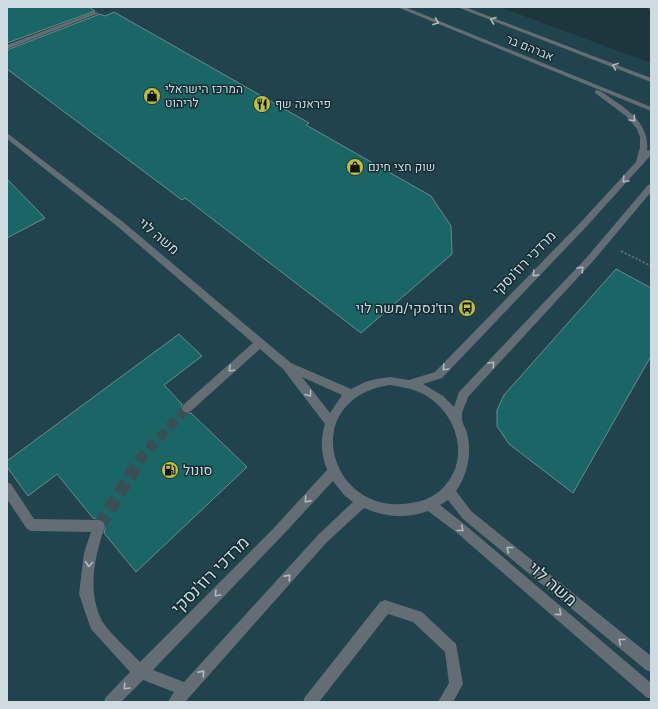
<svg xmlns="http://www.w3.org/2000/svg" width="658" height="709" font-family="'DM Sans',Heebo,sans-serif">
	<rect width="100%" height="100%" fill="#1d363e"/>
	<!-- built -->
	<polygon fill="#21434d" points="7,7 500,7 651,63 651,702 7,702"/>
	<!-- building -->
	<g fill="#1a6667" stroke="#6c8a8a">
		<polygon points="7,7 89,7 95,11 7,43"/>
		<polygon points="114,12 309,123 306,125 431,196 451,226 452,254 361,333 185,198 182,200 7,69 7,50 100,14 105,16"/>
		<polygon points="7,179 45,218 7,238"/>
		<polygon points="616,269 651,288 651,356 573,493 509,444 497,426 497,410 504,395"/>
		<polygon points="179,334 202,356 164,385 182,404 181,408 182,412 186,414 191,413 247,467 136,572 104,533 106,526 104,521 100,519 93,518 57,474 28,496 7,467 7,461"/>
	</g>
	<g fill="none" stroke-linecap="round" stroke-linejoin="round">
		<!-- minor-tunnel-far1 -->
		<polyline stroke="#384f56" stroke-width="10" stroke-dasharray="10 5" stroke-linecap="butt" points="139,461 143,455 187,408"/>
		<!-- minor-tunnel -->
		<polyline stroke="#384f56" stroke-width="13" stroke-dasharray="13 6" stroke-linecap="butt" points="99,526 140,460"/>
		<!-- path-far1 -->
		<polyline stroke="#546a71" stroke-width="1.5" stroke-dasharray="2 1" stroke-linecap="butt" points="647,7 651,10"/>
		<!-- path -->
		<polyline stroke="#546a71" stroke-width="2" stroke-dasharray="2.5 1.5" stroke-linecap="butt" points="621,251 651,266"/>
		<!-- minor -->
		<g fill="#656d74" fill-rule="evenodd">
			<polygon points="397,7 405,7 651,107 651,111"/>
			<polygon points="457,7 465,7 651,78 651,82"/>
			<polygon points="94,12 99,13 7,49 7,45"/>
			<path d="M 597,90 C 603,92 608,96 613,100 C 631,111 650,127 647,151 L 651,149 L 651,155 L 586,227 L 442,378 L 423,384 L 443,396 L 454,407 L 459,392 L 588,256 L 648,185 L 651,184 L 651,192 L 594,260 L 468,397 C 466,404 461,412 462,419 C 462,423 466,429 467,433 C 472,453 468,474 456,491 L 471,511 L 651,656 L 651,672 L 646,670 L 463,519 L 448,500 L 440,505 L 464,524 L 651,683 L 651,699 L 646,697 L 456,532 L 428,511 C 406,519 385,517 364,508 L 327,542 L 185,702 L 168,702 L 174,692 L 143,680 L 121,702 L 104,702 L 106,697 L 130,672 L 91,629 L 79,594 L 84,553 L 91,532 L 31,531 L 27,529 L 7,499 L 7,482 L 11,484 L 34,519 L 99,520 L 103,522 L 105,526 C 95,556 87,589 101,619 C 106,630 131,652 140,662 L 272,530 L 327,470 C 321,454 320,440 325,424 L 283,369 L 260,349 L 191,411 L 187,413 L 183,411 L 182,408 L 183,405 L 253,343 L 117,226 L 7,139 L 7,133 L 123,222 L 291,363 L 351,389 L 365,382 L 376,379 L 390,377 L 409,380 L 435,372 L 580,223 L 636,162 L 640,147 L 640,137 L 637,129 L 626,116 L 595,93 L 595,91 ZM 302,377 L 342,395 L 330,413 ZM 390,385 C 402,387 415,389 425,395 C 455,412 470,454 447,483 C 438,495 426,501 411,503 C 329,518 296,399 390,385 ZM 333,481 L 344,495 L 353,502 L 319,534 L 184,682 L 153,670 L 280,538 Z"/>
			<polygon points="385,600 422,612 456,644 463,684 453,702 438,702 449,683 445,652 413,622 388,614 319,702 303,702 305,697 380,602"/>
		</g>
	</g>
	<!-- one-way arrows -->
	<defs><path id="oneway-chevron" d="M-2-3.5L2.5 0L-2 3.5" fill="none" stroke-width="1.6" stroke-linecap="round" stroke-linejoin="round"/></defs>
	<g stroke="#aebbc0">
		<use href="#oneway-chevron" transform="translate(493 20) rotate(-159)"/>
		<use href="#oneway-chevron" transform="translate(436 22) rotate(22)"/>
		<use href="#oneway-chevron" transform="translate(615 66) rotate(-159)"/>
		<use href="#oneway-chevron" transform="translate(633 119) rotate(47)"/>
		<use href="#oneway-chevron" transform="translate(625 180) rotate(133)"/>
		<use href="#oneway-chevron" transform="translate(581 269) rotate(-47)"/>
		<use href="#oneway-chevron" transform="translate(535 274) rotate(134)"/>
		<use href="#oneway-chevron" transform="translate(492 364) rotate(-47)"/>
		<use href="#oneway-chevron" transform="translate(445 368) rotate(134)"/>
		<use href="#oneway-chevron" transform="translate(231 369) rotate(137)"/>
		<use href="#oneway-chevron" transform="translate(309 394) rotate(53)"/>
		<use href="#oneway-chevron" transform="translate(307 500) rotate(132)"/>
		<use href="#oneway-chevron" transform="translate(461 529) rotate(39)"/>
		<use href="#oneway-chevron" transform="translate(509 549) rotate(-141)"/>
		<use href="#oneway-chevron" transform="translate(89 564) rotate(95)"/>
		<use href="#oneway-chevron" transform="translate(288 577) rotate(-48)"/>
		<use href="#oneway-chevron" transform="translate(217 594) rotate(135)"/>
		<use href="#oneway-chevron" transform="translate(559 613) rotate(41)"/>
		<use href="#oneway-chevron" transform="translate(621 641) rotate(-141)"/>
		<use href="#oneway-chevron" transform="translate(202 673) rotate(-48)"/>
		<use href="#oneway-chevron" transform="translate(126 687) rotate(134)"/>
	</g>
	<!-- icons -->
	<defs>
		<g id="shop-disc" transform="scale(0.9)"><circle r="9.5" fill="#bebf42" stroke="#132c33"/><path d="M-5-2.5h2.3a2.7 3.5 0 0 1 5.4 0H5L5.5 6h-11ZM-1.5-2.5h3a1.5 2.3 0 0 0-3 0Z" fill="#111"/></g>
		<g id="restaurant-disc" transform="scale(0.9)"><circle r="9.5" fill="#bebf42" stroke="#132c33"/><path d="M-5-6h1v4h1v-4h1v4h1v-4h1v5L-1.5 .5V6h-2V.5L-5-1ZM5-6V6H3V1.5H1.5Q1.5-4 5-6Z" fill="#111"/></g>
		<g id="bus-disc" transform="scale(0.9)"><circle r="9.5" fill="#bebf42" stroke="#132c33"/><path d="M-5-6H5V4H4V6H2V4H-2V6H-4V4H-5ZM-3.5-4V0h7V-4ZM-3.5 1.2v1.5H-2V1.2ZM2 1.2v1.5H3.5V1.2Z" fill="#111"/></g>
		<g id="fuel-disc" transform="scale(0.9)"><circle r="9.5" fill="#bebf42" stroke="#132c33"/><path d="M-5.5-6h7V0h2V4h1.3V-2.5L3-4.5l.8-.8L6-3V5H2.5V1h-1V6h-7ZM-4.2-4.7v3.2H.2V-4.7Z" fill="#111"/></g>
	</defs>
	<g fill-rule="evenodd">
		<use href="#shop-disc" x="152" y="96"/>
		<use href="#restaurant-disc" x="262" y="104"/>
		<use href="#shop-disc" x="355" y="167"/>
		<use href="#bus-disc" x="467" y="308"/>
		<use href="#fuel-disc" x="170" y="470"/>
	</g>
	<g text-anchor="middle" stroke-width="3" stroke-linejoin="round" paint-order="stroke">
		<!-- far-street labels -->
		<g font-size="12" fill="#cedce1" stroke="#132c33">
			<text transform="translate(530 48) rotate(22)" y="4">אברהם בר</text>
		</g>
		<!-- far-poi labels -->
		<g font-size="12" fill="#cedce1" stroke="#132c33" text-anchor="start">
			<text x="165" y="93">המרכז הישראלי<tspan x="165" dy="14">לריהוט</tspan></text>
			<text x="275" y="108">פיראנה שף</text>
			<text x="368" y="171">שוק חצי חינם</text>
		</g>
		<!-- street labels -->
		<g font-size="14" fill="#cedce1" stroke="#132c33">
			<text transform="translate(159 236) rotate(40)" y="5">משה לוי</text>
			<text transform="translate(524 263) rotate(-46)" y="5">מרדכי רוז'נסקי</text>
		</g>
		<!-- poi labels -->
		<g font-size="14" fill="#cedce1" stroke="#132c33" text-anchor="end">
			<text x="454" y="313">רוז׳נסקי/משה לוי</text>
			<text x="183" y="475" text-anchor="start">סונול</text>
		</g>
		<!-- near-street labels -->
		<g font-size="17" fill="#cedce1" stroke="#132c33">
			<text transform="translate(210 575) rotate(-45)" y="6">מרדכי רוז'נסקי</text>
			<text transform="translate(553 584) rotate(41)" y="6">משה לוי</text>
		</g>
	</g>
	<!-- border -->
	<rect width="658" height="709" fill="none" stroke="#cedce1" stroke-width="16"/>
</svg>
